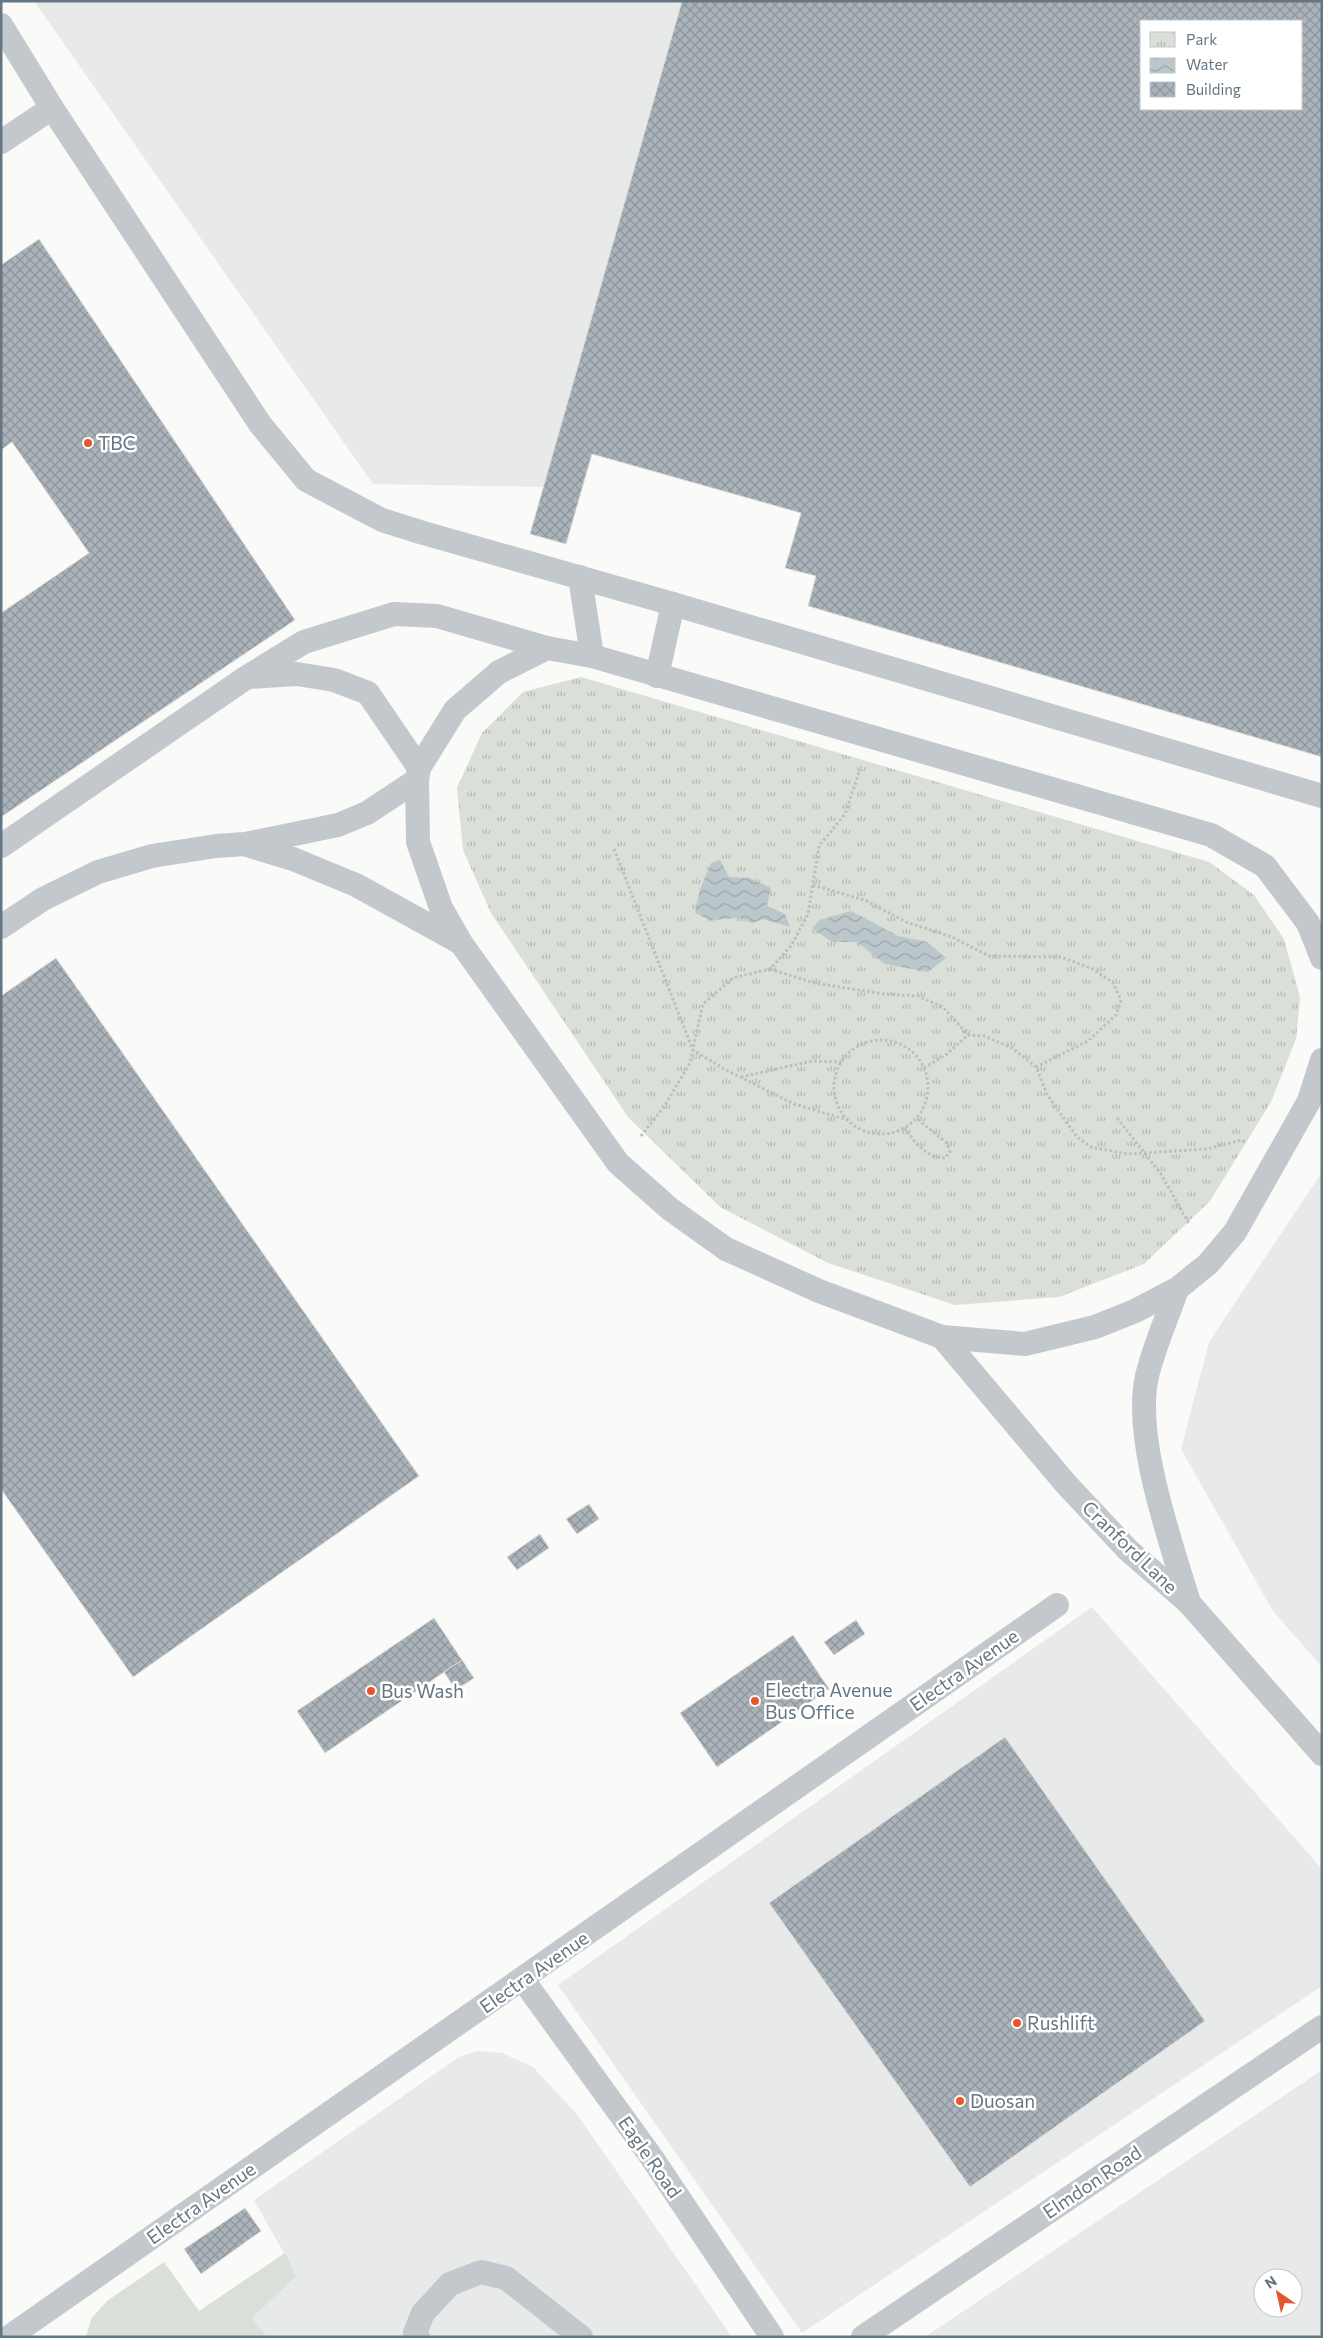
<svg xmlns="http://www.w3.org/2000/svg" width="1323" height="2338" font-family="Commissioner,sans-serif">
	<defs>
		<pattern id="park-tufts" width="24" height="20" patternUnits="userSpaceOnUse" patternTransform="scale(1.25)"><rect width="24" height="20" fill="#dadfd7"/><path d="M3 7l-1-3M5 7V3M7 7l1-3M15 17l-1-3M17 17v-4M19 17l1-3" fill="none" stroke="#b4b9b4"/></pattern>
		<pattern id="water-waves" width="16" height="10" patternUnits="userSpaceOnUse" patternTransform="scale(1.25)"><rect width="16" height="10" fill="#bbc7cb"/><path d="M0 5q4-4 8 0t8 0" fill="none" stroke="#9ca6aa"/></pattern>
		<pattern id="building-cross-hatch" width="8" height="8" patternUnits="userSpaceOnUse" patternTransform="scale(1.25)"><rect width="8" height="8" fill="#aab3b9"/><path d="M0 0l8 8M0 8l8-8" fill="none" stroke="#8e969c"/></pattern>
	</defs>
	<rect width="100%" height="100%" fill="#fafaf8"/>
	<!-- built -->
	<g fill="#e8e9e9" fill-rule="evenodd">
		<polygon points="34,1 682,1 544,487 373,484"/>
		<polygon points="1322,1172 1322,1667 1273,1611 1181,1449 1209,1342"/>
		<polygon points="1092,1607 1322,1869 1322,1986 802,2333 558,1985"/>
		<polygon points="477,2051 502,2053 533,2067 576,2113 732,2337 267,2337 262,2332 252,2318 296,2275 254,2200 459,2057"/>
		<path d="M 1322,2070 L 1322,2337 L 925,2337 ZM 1263,2278 L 1293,2278 L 1293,2308 L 1263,2308 Z"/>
	</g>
	<!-- grass -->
	<polygon fill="#dadfd7" points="285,2253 296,2276 252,2318 267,2337 86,2337 91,2319 107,2301 164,2262 199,2311"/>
	<!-- park -->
	<polygon fill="url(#park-tufts)" points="581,677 1209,862 1254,895 1284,939 1300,997 1296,1039 1271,1102 1210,1201 1144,1264 1059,1297 955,1305 828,1263 720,1207 628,1117 491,913 463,850 457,788 482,733 523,692"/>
	<!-- water -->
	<g fill="url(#water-waves)">
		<polygon points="720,860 729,877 750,878 771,888 767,906 785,914 790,927 763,919 752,923 739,918 710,920 695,913 700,889 711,863"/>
		<polygon points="851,911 898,936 927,942 946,958 928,972 885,964 857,942 832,942 812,928 820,920"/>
	</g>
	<!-- building -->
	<g fill="url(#building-cross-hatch)" stroke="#dcdcda" fill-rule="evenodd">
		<path d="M 682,1 L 1322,1 L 1322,757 L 808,606 L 816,576 L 785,568 L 801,513 L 592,454 L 566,544 L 530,534 ZM 1142,21 L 1302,21 L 1302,109 L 1142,109 Z"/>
		<polygon points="39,239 295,620 1,817 1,613 89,553 12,442 1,450 1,265"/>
		<polygon points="56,958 419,1476 133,1677 1,1489 1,996"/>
		<polygon points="589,1504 599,1519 577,1534 566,1519"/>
		<polygon points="540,1534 549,1548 517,1570 507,1557"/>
		<polygon points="434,1618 462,1660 325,1753 297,1711"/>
		<polygon points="856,1620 865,1634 834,1655 824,1642"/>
		<polygon points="793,1635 829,1689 717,1767 680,1713"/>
		<polygon points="462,1660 474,1678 456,1690 444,1672"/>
		<polygon points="1005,1737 1205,2021 970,2187 769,1903"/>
		<polygon points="245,2208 261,2231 201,2274 184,2249"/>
	</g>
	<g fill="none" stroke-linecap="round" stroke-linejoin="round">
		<!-- path -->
		<g stroke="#bbbfc2" stroke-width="3" stroke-dasharray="2.5 2.5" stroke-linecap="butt">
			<polyline points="614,849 693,1050 726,1070 794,1104 848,1120"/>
			<polyline points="813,885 867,901 906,922 952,937 989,956 1061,957 1093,969 1113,983 1121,1000 1116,1015 1088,1041 1036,1067"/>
			<polyline points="770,969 814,983 884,994 918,996 943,1007 968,1035"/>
			<circle cx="881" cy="1087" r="47"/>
			<polyline points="924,1068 947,1054 968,1035 984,1036 1012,1048 1036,1067 1048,1096 1077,1137 1091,1147 1127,1154 1207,1149 1242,1140 1246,1143"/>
			<polyline points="741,1077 812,1061 842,1062"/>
			<polyline points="1117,1118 1161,1174 1189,1224"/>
			<path d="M 904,1128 C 915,1142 926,1158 945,1158 L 950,1152 L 947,1143 L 916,1118"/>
			<polyline points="641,1136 664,1107 690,1063 703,1004 733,978 770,969 791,946 808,914 819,846 845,814 860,769"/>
		</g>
		<!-- lane -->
		<g stroke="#c3c8cc" stroke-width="24">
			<polyline points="1,25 52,108 260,424 306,480 382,520 420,532 673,604 1322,796"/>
			<polyline points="1,142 52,108"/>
			<polyline points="580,577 592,656"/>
			<polyline points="657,676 673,604"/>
			<polyline points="249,677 297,674 334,680 368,693 419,768"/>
			<polyline points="247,845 293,859 356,885 461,943"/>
			<polyline points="1,846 247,677 304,642 394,614 437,616 547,648"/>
			<polyline points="1,927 43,899 98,872 152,856 216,846 245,844 338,825 367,813 417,780"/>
			<polyline points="1322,958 1308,923 1265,866 1211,835 592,656 547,648 499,672 455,710 419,768 417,780 418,842 441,908 461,943 618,1163 670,1209 726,1249 819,1291 942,1337 1025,1344 1095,1327 1135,1311 1177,1289 1208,1264 1235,1232 1309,1101 1322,1060"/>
			<path d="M 1177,1289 C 1167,1318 1154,1347 1147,1376 C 1133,1438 1171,1542 1189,1603"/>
			<polyline points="942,1337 1066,1484 1128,1550 1189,1603 1322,1754"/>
			<polyline points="523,1980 650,2155 772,2337"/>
			<polyline points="9,2337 1057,1605"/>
			<polyline points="418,2337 415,2333 423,2313 450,2284 481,2272 506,2278 581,2337"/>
			<polyline points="863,2337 1322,2027"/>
		</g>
	</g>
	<!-- markers -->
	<g fill="#e4572e" stroke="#fff" stroke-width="2">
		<circle cx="88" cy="443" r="5"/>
		<circle cx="371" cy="1691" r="5"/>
		<circle cx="755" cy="1701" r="5"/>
		<circle cx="1017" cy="2023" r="5"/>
		<circle cx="960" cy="2101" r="5"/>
	</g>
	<g text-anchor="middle" stroke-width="5" stroke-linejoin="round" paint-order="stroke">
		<!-- poi labels -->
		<g font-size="19" fill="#657683" stroke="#fff" text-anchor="start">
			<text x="98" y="450">TBC</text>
			<text x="765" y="1697">Electra Avenue<tspan x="765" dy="22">Bus Office</tspan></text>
			<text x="381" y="1698">Bus Wash</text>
			<text x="1027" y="2030">Rushlift</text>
			<text x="970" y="2108">Duosan</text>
		</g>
		<!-- street labels -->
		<g font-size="19" fill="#657683" stroke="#fff">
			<text transform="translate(1130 1547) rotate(44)" y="7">Cranford Lane</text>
			<text transform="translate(964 1670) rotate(-35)" y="7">Electra Avenue</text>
			<text transform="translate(534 1972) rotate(-35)" y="7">Electra Avenue</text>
			<text transform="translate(650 2157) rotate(55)" y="7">Eagle Road</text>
			<text transform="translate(1092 2182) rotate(-34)" y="7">Elmdon Road</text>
			<text transform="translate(201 2203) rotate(-35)" y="7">Electra Avenue</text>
		</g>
	</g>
	<!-- border -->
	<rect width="1323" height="2338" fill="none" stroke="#657683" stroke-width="5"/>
	<!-- legend -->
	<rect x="1140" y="20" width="162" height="90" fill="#ffffff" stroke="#c1c8cd"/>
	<rect x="1150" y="32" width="25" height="15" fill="url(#park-tufts)" stroke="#c1c8cd"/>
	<text x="1186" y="45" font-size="15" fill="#657683">Park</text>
	<rect x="1150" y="58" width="25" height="15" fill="url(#water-waves)" stroke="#c1c8cd"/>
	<text x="1186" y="70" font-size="15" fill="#657683">Water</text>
	<rect x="1150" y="82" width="25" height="15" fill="url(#building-cross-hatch)" stroke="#c1c8cd"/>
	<text x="1186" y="95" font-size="15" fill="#657683">Building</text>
	<!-- north arrow -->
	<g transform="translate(1278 2293) rotate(326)"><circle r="24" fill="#ffffff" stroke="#c1c8cd"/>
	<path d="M0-4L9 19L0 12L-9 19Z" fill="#e4572e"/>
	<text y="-8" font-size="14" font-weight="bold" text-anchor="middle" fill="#657683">N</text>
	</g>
</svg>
